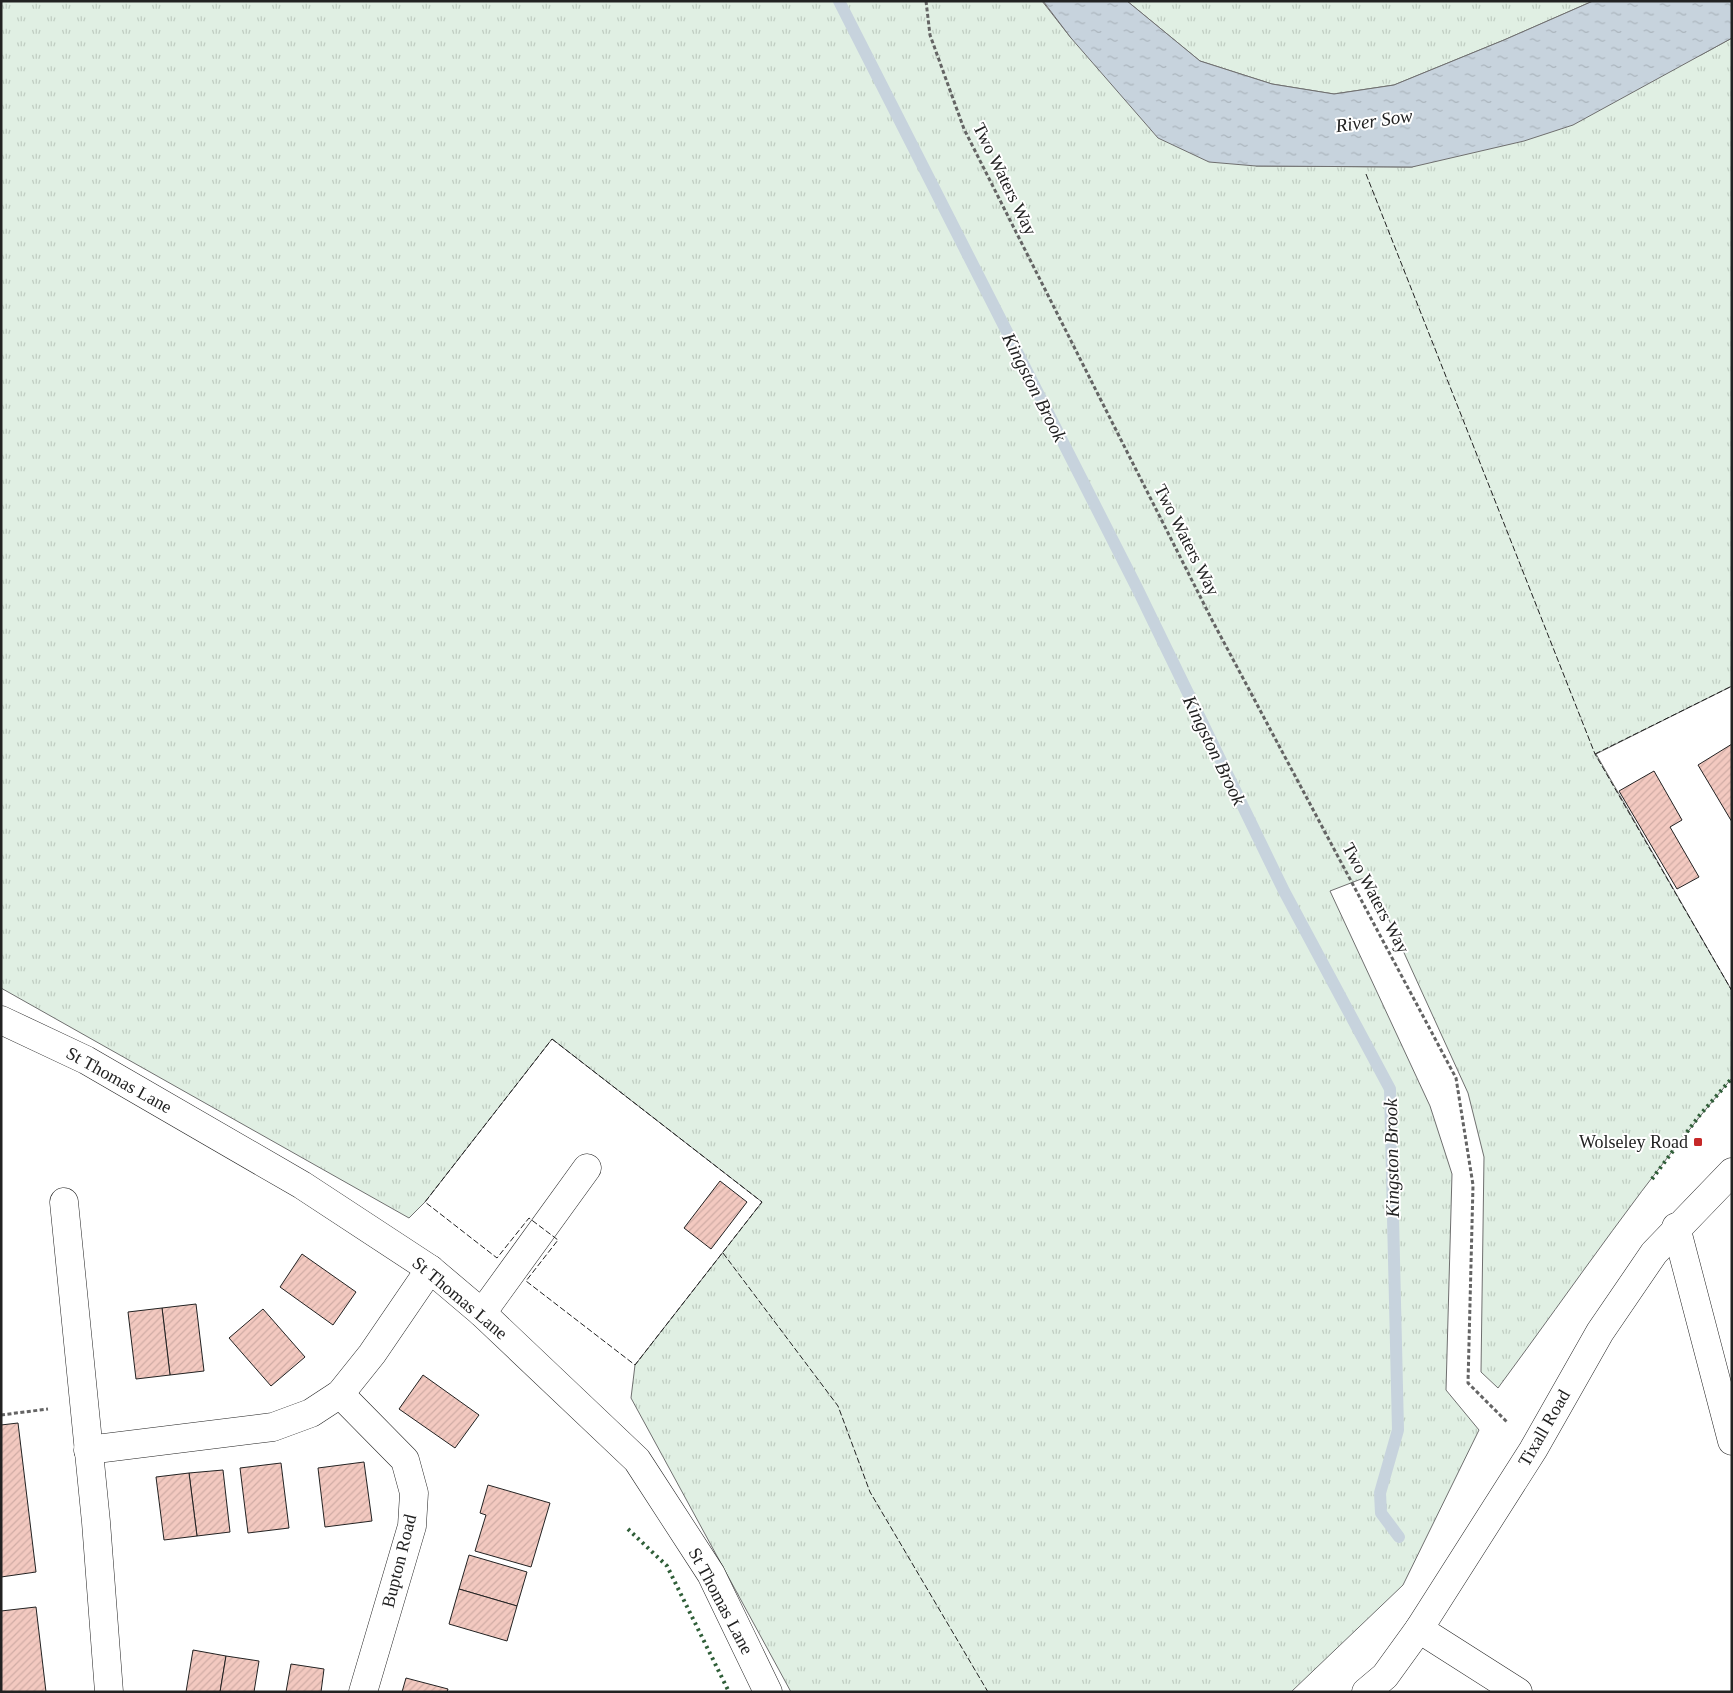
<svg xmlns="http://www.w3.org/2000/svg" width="1733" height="1693" font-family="Georgia,serif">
	<defs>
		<pattern id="grass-tufts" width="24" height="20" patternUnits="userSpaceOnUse" patternTransform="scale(1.25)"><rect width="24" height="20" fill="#e0efe3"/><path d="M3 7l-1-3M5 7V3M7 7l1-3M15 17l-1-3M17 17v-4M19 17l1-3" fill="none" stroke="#c0cdc2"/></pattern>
		<pattern id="water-ripples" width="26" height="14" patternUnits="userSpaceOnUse" patternTransform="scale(1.25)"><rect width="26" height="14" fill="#c7d3dd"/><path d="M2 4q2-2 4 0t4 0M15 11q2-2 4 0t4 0" fill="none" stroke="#abb5bd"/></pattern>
		<pattern id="building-hatch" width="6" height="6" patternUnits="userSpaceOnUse" patternTransform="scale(1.25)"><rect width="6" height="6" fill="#f3c9c0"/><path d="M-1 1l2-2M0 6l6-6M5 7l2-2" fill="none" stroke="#d0aca5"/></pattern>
	</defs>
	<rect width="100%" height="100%" fill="#fff"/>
	<!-- grass -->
	<g fill="url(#grass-tufts)" stroke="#6f6f6f">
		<path d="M 1,1 L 1042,1 L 1071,38 L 1256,166 L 1412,167 L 1701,55 L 1732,38 L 1732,686 L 1596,754 L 1732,991 L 1732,1078 C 1648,1176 1575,1284 1498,1388 L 1481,1372 L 1484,1157 L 1468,1093 L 1369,876 L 1330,891 L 1430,1106 L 1452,1174 L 1446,1390 L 1479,1430 L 1403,1585 L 1291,1692 L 791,1692 L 631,1398 L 635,1365 L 762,1202 L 552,1039 L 425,1202 L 409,1218 L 1,988 Z"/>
		<polygon points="1127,1 1593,1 1504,40 1394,85 1334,94 1272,84 1200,61"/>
	</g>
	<!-- water -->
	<polygon fill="url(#water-ripples)" stroke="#6f6f6f" points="1043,1 1127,1 1200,61 1272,84 1334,94 1394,85 1504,40 1593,1 1732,1 1732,38 1573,125 1524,141 1412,167 1256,166 1209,162 1158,138 1071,38"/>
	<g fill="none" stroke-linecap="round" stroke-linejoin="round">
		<!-- stream -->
		<polyline stroke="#c7d3dd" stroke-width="12" points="839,1 1137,588 1284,891 1390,1089 1398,1430 1380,1493 1381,1513 1399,1537"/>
	</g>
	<!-- building -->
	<g fill="url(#building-hatch)" stroke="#222">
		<polygon points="1732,744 1732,822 1698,765"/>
		<polygon points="1654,771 1682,820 1670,827 1699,877 1677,889 1619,791"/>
		<polygon points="720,1181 747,1202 711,1249 684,1228"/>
		<polygon points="302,1254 356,1292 333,1325 280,1287"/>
		<polygon points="196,1304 204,1371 170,1375 162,1308"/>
		<polygon points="162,1308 170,1375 136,1379 128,1312"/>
		<polygon points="263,1309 305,1357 271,1386 229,1338"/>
		<polygon points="423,1375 479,1415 455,1448 399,1409"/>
		<polygon points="18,1423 36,1572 1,1577 1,1425"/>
		<polygon points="364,1462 372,1521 325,1527 318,1468"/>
		<polygon points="281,1463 289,1528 248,1533 240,1468"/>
		<polygon points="223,1470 230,1532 197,1536 189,1473"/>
		<polygon points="189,1473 197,1536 164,1540 156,1477"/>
		<polygon points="488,1485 550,1503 531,1567 475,1551 486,1515 480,1513"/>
		<polygon points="469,1555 527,1572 517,1606 459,1589"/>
		<polygon points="459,1589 517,1606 507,1641 449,1624"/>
		<polygon points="36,1607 46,1692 1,1692 1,1611"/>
		<polygon points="193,1650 226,1656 220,1692 186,1692"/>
		<polygon points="226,1656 259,1661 254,1692 220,1692"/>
		<polygon points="291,1664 324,1669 321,1692 286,1692"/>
		<polygon points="406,1678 448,1689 447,1692 402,1692"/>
	</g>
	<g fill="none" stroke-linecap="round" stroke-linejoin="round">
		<!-- minor casing -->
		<g stroke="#222" stroke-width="29">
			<g id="minor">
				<polyline points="1,1020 86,1060 302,1185 430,1269 482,1313 637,1460 711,1574 768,1692"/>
				<polyline points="64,1202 96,1522 109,1692"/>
				<polyline points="1676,1227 1732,1441"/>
				<polyline points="482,1313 587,1168"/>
				<polyline points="340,1394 405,1460 414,1493 412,1526 363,1692"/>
				<polyline points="88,1450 273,1427 311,1413 340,1394 372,1354 430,1269"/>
				<polyline points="1419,1629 1518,1692"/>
				<polyline points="1366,1692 1385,1676 1419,1629 1533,1450 1600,1332 1654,1253 1732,1172"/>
			</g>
		</g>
		<!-- path -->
		<g stroke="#646464" stroke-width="3" stroke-dasharray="4 2.5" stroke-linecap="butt">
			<polyline points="926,1 930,35 964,129 1212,620 1456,1078 1473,1185 1468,1383 1507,1422"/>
			<polyline points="1,1415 48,1409"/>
		</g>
		<!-- minor -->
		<use href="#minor" stroke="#fff" stroke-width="28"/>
		<!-- hedge -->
		<g stroke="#2f5e38" stroke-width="4" stroke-dasharray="2.5 4" stroke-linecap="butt">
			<polyline points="1652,1179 1699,1116 1732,1078"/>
			<polyline points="628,1529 667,1566 729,1692"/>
		</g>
		<!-- fence -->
		<g stroke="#222" stroke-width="1" stroke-dasharray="6 2.5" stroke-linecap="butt">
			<polyline points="1366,174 1595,754 1732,991"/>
			<polyline points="1595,754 1732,686"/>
			<polygon points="552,1039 762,1202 635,1365 526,1281 558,1240 529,1218 497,1258 425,1202"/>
			<polyline points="723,1253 838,1406 870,1492 988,1692"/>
		</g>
	</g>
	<!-- markers -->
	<rect fill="#c62828" stroke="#fff" stroke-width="2" x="1693" y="1137" width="10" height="10" rx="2.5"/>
	<g text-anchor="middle" stroke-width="4" stroke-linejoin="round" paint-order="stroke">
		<!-- street labels -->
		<g font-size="18" fill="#222" stroke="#fff">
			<text transform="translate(1005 179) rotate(64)" y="6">Two Waters Way</text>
			<text transform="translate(1187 540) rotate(63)" y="6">Two Waters Way</text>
			<text transform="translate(1376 898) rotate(62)" y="6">Two Waters Way</text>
			<text transform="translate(119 1080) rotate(29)" y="6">St Thomas Lane</text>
			<text transform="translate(460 1298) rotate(40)" y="6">St Thomas Lane</text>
			<text transform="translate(1544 1428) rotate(-60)" y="6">Tixall Road</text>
			<text transform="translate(399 1561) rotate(-76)" y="6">Bupton Road</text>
			<text transform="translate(721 1601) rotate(62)" y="6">St Thomas Lane</text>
		</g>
		<!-- poi labels -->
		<g font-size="18" fill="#222" stroke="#fff" text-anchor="end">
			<text x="1688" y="1148">Wolseley Road</text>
		</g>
		<!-- water labels -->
		<g font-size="19" font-style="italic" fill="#222" stroke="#fff">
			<text transform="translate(1374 120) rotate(-8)" y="7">River Sow</text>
			<text transform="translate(1035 387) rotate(63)" y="7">Kingston Brook</text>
			<text transform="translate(1215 750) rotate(64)" y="7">Kingston Brook</text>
			<text transform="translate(1391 1158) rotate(-91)" y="7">Kingston Brook</text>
		</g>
	</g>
	<!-- border -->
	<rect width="1733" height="1693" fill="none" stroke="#222222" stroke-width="5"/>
</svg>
